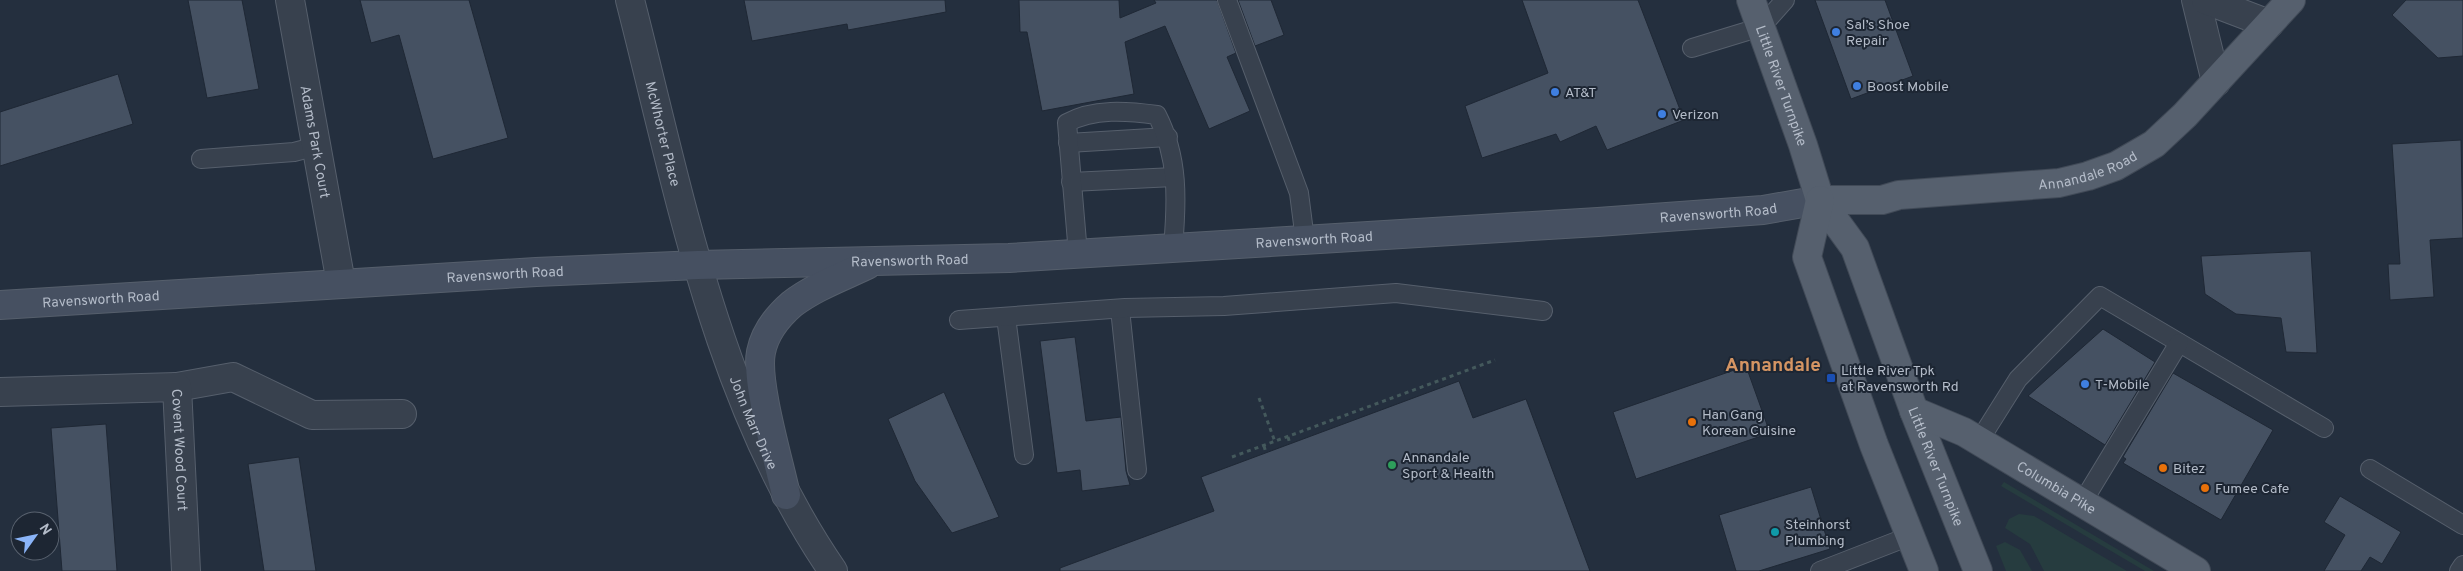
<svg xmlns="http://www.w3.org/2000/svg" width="2463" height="571" font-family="Overpass,sans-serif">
	<rect width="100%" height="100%" fill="#242f3e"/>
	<!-- green -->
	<g fill="#263c3f">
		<polygon points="2004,482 2154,571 2145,571 2001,486"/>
		<polygon points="2019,514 2034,516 2127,571 2044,571 2030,544 2005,528 2009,519"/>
		<polygon points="2005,542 2020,550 2032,571 2006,571 1996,546"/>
	</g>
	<!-- building -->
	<g fill="#455162" stroke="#1f2835">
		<polygon points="188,0 242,0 259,89 207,98"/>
		<polygon points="360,0 469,0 508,138 433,159 399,35 371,43"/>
		<polygon points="744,0 945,0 946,12 848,30 847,24 752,41"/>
		<polygon points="1019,0 1119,0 1120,18 1156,3 1154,0 1217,0 1236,53 1227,57 1250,111 1209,129 1165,26 1125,42 1134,94 1042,111 1027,32 1020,32"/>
		<polygon points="1238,0 1271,0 1284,35 1255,46"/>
		<polygon points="1522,0 1638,0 1684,120 1607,150 1596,126 1560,142 1556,134 1482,158 1465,106 1548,73"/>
		<polygon points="1815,0 1885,0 1913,76 1851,99"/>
		<polygon points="2406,0 2463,0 2463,56 2438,58 2392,15"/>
		<polygon points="118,74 133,124 0,166 0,112"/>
		<polygon points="2461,140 2463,238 2430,240 2434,297 2390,300 2388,264 2400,264 2392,144"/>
		<polygon points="2311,251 2317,353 2286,352 2281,318 2236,314 2205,294 2201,256"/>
		<polygon points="2103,329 2155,362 2105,445 2028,396"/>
		<polygon points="1075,337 1086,421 1121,417 1126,471 1130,485 1082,491 1080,470 1057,473 1040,341"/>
		<polygon points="1746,366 1770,433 1636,479 1613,412"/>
		<polygon points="2173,373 2273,430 2221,520 2123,463 2126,459 2123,457"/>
		<polygon points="1459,381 1473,418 1526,399 1590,571 1060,571 1060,568 1214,511 1201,477"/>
		<polygon points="944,392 999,517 952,533 915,481 888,419"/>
		<polygon points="106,424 117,571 62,571 51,428"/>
		<polygon points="299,457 316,571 264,571 248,464"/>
		<polygon points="1811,487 1830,549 1759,571 1736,571 1719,515"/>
		<polygon points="2340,496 2401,532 2382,564 2370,557 2361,571 2324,571 2345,535 2324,522"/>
	</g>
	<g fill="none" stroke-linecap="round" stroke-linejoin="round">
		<!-- service casing -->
		<g stroke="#565f6c" stroke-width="20">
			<g id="service">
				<polyline points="1227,0 1299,193 1305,240"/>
				<polyline points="1692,48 1761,27 1785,0"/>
				<polyline points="1068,143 1168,137"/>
				<polyline points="201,159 294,152 317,146"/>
				<polyline points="1071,182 1174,177"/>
				<path d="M 1078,254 L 1067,123 C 1093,108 1128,111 1157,115 C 1179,158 1177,201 1173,248"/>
				<polyline points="1120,309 1137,470"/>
				<polyline points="1006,317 1024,455"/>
				<polyline points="959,320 1125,308 1224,306 1396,293 1543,311"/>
				<polyline points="1979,441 2018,379 2100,296 2324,428"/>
				<polyline points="2370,469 2463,525"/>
				<polyline points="2082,503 2179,343"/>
				<polyline points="1820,571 1910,536"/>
				<polyline points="2459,571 2463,565"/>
			</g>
		</g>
		<!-- minor casing -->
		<g stroke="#565f6c" stroke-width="30">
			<g id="minor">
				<path id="s1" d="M 290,0 L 341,283"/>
				<polyline points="2196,0 2216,82"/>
				<polyline points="2206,0 2269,24"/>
				<polyline points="177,387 233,377 312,415 402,414"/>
				<path id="s2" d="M 0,392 L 177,387 L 186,571"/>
			</g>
		</g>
		<!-- tertiary casing -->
		<g stroke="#565f6c" stroke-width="30">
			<g id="tertiary">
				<path id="s3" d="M 630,0 C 680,195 717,402 833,571"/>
			</g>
		</g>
		<!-- secondary casing -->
		<g stroke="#565f6c" stroke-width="30">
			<g id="secondary">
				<path id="s4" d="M 0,305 L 536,272 L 698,265 L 1009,258 L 1598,222 L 1763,210 L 1820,200"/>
				<path d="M 786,495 C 779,462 755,382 761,352 C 765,332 777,317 792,304 C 814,287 842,277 867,265"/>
			</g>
		</g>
		<!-- primary casing -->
		<g stroke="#414a57" stroke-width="30">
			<g id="primary">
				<path id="s5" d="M 1751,0 L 1803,145 L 1820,200 L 1855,248 L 1914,411 L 1978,571"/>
				<path id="s6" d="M 1820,200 L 1882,200 L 1899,195 L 2059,183 L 2088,176 L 2116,166 L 2154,144 L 2185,115 L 2291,0"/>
				<polyline points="1820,200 1807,257 1874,445 1924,571"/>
				<path id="s7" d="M 1914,411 L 1964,432 L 2196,571"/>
			</g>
		</g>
		<!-- path -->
		<g stroke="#44595c" stroke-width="3" stroke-dasharray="4 4" stroke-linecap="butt">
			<polyline points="1259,398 1275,442"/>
			<polyline points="1288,437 1290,444"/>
			<polyline points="1264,446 1266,453"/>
			<polyline points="1232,457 1495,360"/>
		</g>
		<!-- service -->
		<use href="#service" stroke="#38414e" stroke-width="18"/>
		<!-- minor -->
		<use href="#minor" stroke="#38414e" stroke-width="28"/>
		<!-- tertiary -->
		<use href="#tertiary" stroke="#38414e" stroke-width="28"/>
		<!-- secondary -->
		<use href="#secondary" stroke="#465061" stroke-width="28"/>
		<!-- primary -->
		<use href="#primary" stroke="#56606e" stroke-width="28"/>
	</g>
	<!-- markers -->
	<g fill="#3f7fe0" stroke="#1d2633" stroke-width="2">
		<circle cx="1836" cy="32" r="5"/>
		<circle cx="1857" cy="86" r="5"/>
		<circle cx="1555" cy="92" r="5"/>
		<circle cx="1662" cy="114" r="5"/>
		<circle cx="2085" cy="384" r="5"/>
	</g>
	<rect fill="#1a4fb4" stroke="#1d2633" stroke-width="2" x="1826" y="373" width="10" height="10" rx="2.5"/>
	<g fill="#e8710a" stroke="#1d2633" stroke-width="2">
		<circle cx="1692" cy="422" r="5"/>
		<circle cx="2163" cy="468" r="5"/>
		<circle cx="2205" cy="488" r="5"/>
	</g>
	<circle fill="#2e9e5b" stroke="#1d2633" stroke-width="2" cx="1392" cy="465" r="5"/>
	<circle fill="#0f9aa8" stroke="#1d2633" stroke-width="2" cx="1775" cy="532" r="5"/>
	<g text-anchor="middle" stroke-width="4" stroke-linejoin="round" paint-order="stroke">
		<!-- poi labels -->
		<g font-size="14" fill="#b4bcc9" stroke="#1d2633" text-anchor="start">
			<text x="1846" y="29">Sal’s Shoe<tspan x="1846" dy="16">Repair</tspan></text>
			<text x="1867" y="91">Boost Mobile</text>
			<text x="1565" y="97">AT&amp;T</text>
			<text x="1672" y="119">Verizon</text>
			<text x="1841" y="375">Little River Tpk<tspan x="1841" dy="16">at Ravensworth Rd</tspan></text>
			<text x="2095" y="389">T-Mobile</text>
			<text x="1702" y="419">Han Gang<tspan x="1702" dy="16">Korean Cuisine</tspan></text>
			<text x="1402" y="462">Annandale<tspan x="1402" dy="16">Sport &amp; Health</tspan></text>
			<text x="2173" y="473">Bitez</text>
			<text x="2215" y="493">Fumee Cafe</text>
			<text x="1785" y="529">Steinhorst<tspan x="1785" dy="16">Plumbing</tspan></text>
		</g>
		<!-- street labels -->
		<g font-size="14" fill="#b4bcc9" stroke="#1d2633">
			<text dy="5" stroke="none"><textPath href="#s5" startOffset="91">Little River Turnpike</textPath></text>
			<text dy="5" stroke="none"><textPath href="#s3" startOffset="138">McWhorter Place</textPath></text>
			<text dy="5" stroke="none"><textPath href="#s1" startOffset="144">Adams Park Court</textPath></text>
			<text dy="5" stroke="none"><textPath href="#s6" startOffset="271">Annandale Road</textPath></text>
			<text dy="5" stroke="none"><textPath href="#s4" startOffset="1721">Ravensworth Road</textPath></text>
			<text dy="5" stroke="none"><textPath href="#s4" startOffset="1316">Ravensworth Road</textPath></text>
			<text dy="5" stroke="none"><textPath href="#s4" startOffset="911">Ravensworth Road</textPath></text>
			<text dy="5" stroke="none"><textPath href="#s4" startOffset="506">Ravensworth Road</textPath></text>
			<text dy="5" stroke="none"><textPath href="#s4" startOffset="101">Ravensworth Road</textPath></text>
			<text dy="5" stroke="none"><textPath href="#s3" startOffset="441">John Marr Drive</textPath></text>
			<text dy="5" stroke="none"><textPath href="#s2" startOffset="240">Covent Wood Court</textPath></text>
			<text dy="5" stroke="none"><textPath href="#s5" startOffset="504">Little River Turnpike</textPath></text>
			<text dy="5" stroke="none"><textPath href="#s7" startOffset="162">Columbia Pike</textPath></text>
		</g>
		<!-- district labels -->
		<g font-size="19" font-weight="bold" fill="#d59563" stroke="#1d2633">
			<text x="1773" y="371">Annandale</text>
		</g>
	</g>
	<!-- north arrow -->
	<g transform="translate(35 536) rotate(57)"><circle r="24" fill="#1d2633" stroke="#59626f"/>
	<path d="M0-4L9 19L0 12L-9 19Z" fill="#8ab4f8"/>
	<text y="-8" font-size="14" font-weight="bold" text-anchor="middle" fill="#b4bcc9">N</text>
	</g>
</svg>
